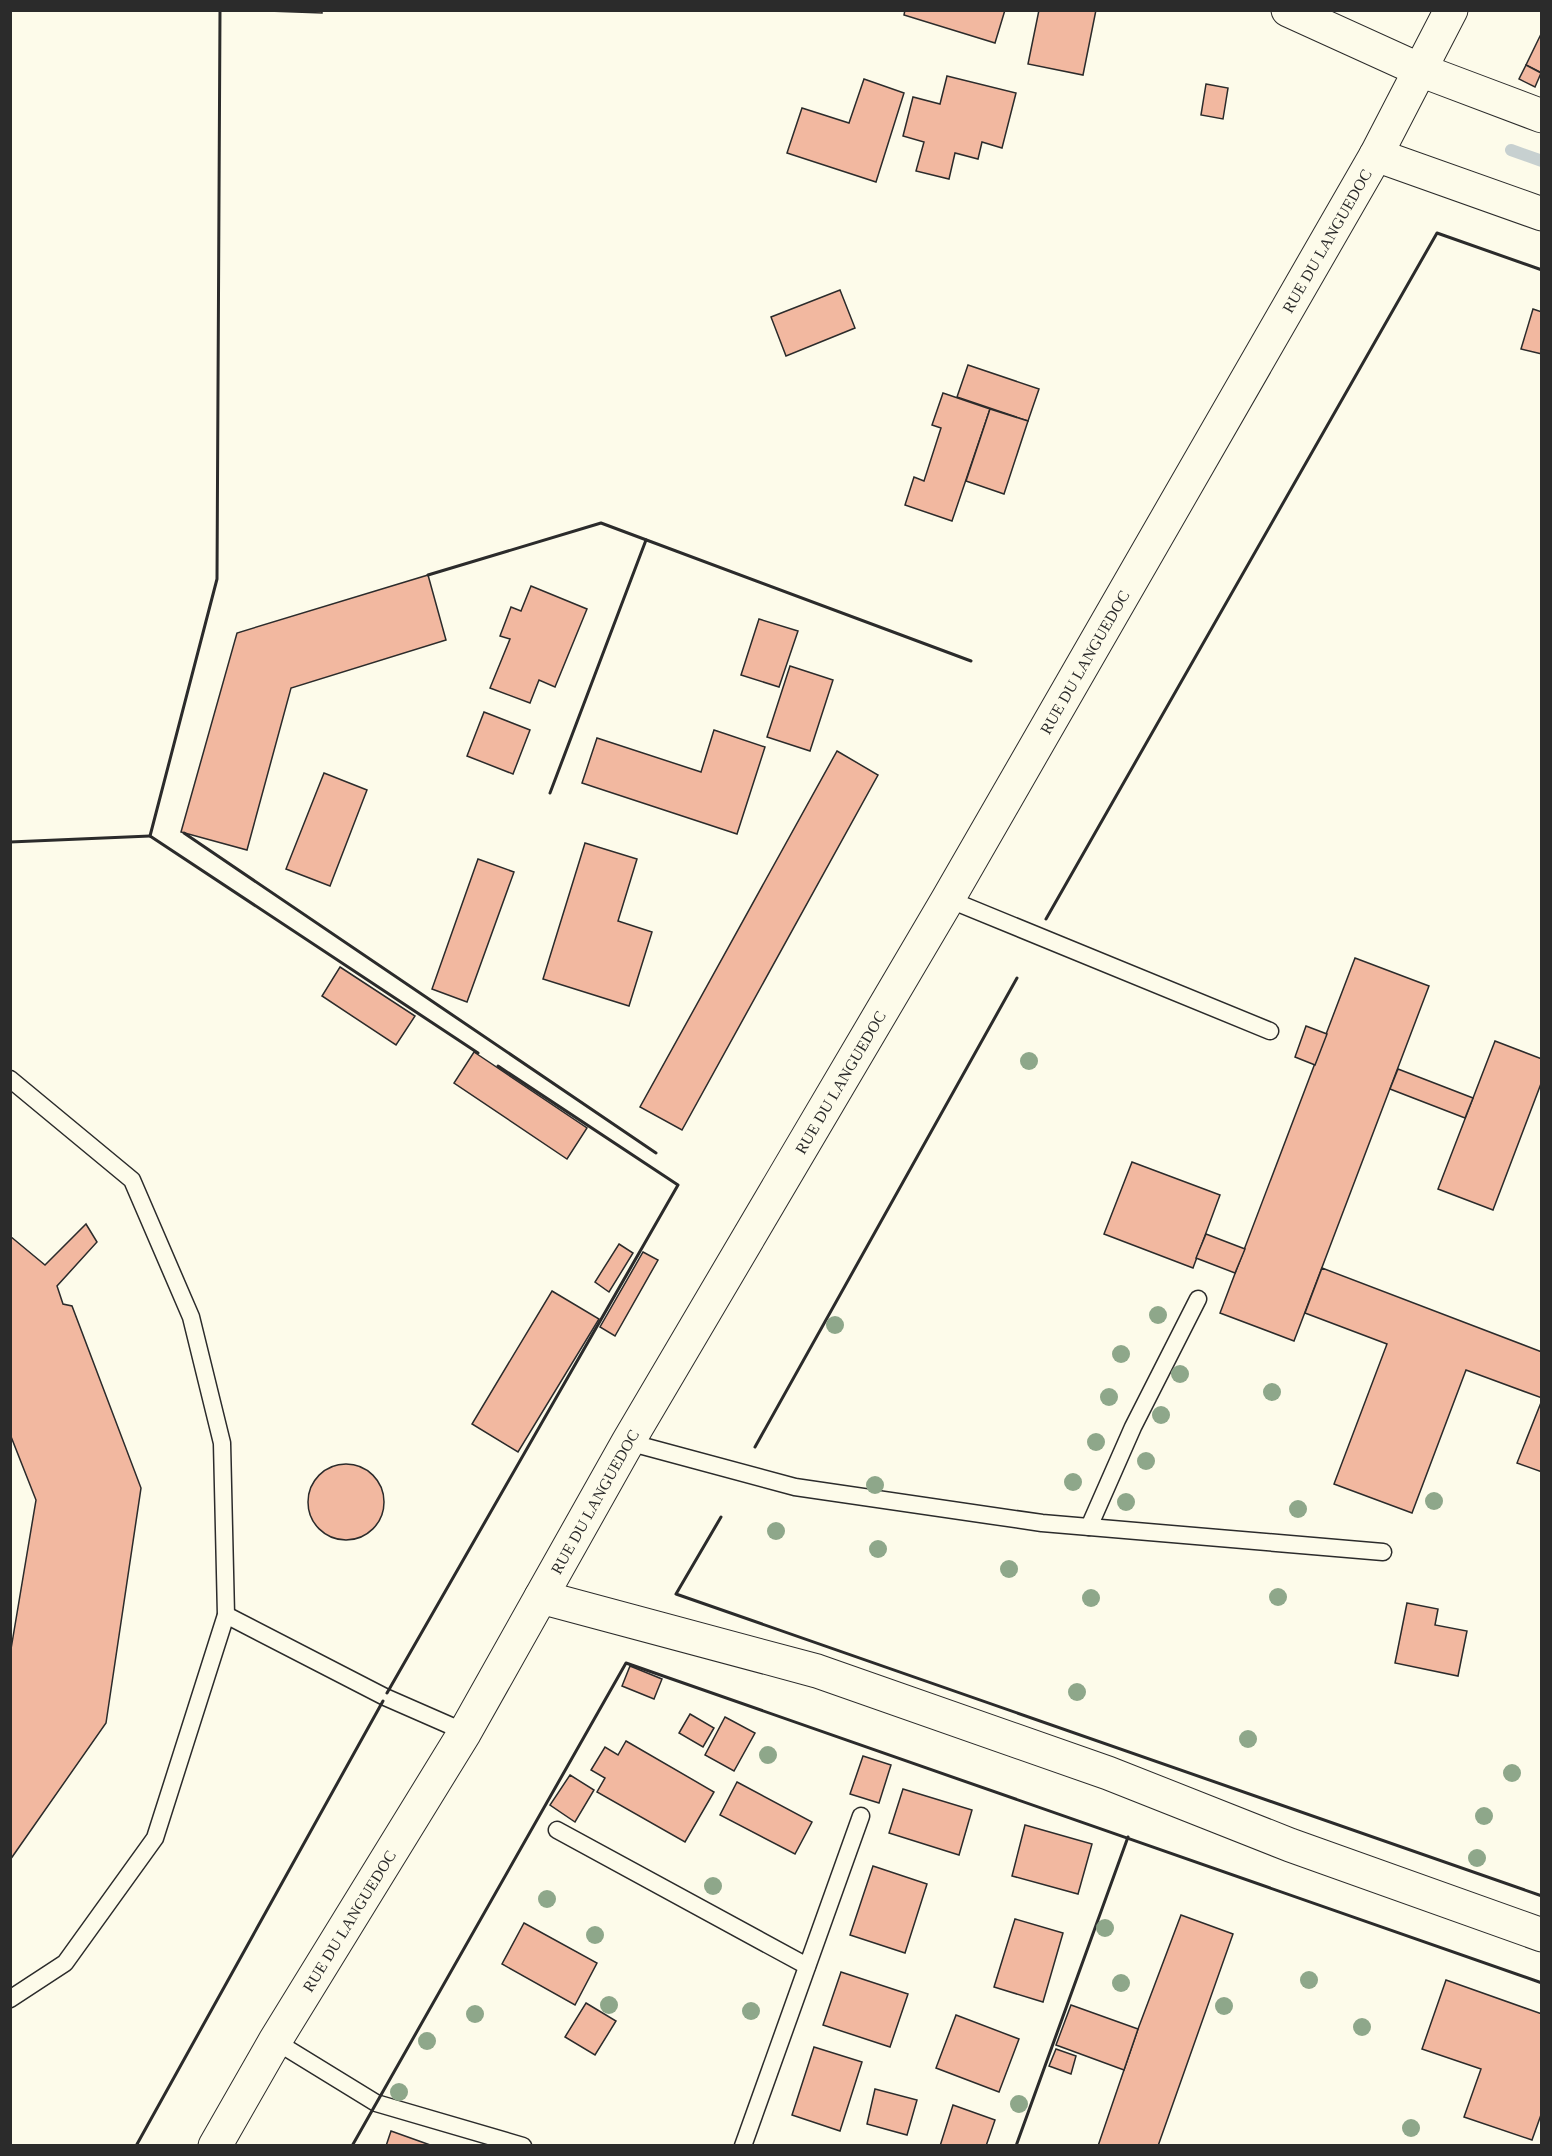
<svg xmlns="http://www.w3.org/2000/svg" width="1552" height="2156" font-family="'Times New Roman',serif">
	<rect width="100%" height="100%" fill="#fdfbea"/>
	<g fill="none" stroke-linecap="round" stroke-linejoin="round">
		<!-- stream -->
		<polyline stroke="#c7d0d0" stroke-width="12" points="1511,150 1542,161"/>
	</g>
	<!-- building -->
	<g fill="#f2b8a0" stroke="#2b2b2b" stroke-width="1.5">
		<polygon points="237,10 322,10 322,13"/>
		<polygon points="905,10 1005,10 995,43 904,15"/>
		<polygon points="1039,10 1096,10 1083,75 1028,64"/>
		<polygon points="1542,32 1542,73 1526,65"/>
		<polygon points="1526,65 1541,73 1535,87 1519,79"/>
		<polygon points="947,76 1016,93 1002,148 982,142 978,159 955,153 949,179 916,171 924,142 903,136 913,97 940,104"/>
		<polygon points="864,79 904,93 876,182 787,153 802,108 849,123"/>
		<polygon points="1206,84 1228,88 1223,119 1201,115"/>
		<polygon points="840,290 855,328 786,356 771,317"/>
		<polygon points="1533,309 1542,312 1542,354 1521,349"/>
		<polygon points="968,365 1039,389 1028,421 957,397"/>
		<polygon points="943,393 990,409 952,521 905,505 914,477 924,481 941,428 932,425"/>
		<polygon points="990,409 1028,421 1004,494 966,481"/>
		<polygon points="428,575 446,640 291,688 247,850 181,832 237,633"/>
		<polygon points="531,586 587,609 555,687 539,680 530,703 490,688 510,639 500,636 511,607 521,611"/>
		<polygon points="759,619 798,631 779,687 741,675"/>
		<polygon points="790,666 833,680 810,751 767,737"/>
		<polygon points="484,712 530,730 513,774 467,756"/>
		<polygon points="714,730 765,747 737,834 582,783 597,738 701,772"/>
		<polygon points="837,751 878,775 682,1130 640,1107"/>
		<polygon points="324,773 367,790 330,886 286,869"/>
		<polygon points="585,843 637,859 618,921 652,932 629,1006 543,979"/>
		<polygon points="478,859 514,872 467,1002 432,989"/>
		<polygon points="1355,958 1429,986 1294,1341 1220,1313"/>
		<polygon points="340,967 415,1016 396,1045 322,996"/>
		<polygon points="1306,1026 1327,1034 1315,1065 1295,1057"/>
		<polygon points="1495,1041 1542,1059 1542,1081 1493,1210 1438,1189"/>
		<polygon points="474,1052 587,1128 567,1159 454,1083"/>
		<polygon points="1398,1069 1473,1098 1465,1118 1390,1089"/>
		<polygon points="1132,1162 1220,1195 1193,1268 1104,1234"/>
		<polygon points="86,1224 97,1242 57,1286 63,1304 72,1306 141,1488 106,1723 10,1860 10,1655 36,1500 10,1434 10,1236 45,1265"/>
		<polygon points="1206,1234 1245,1249 1235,1273 1196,1258"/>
		<polygon points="619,1244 633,1253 609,1292 595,1282"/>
		<polygon points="643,1252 658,1260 615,1336 600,1327"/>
		<polygon points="1322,1268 1542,1352 1542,1398 1466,1370 1412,1513 1334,1484 1387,1344 1305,1313"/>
		<polygon points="552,1291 599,1319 518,1452 472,1424"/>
		<polygon points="1542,1400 1542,1472 1517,1463"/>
		<circle cx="346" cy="1502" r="38"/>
		<polygon points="1407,1603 1438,1609 1435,1625 1467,1631 1458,1676 1395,1663"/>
		<polygon points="630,1666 662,1679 654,1699 622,1686"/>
		<polygon points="690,1714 714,1728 703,1747 679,1733"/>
		<polygon points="725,1717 755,1733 734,1771 705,1755"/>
		<polygon points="626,1741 714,1792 685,1842 597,1792 605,1778 591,1770 605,1747 618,1755"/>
		<polygon points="863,1756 891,1765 879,1803 850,1794"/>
		<polygon points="570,1775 594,1790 575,1822 550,1805"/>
		<polygon points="737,1782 812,1822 795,1854 720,1815"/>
		<polygon points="903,1789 972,1810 959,1855 889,1833"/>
		<polygon points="1025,1825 1092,1844 1078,1894 1012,1876"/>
		<polygon points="873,1866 927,1884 905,1953 850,1935"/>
		<polygon points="1181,1915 1233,1934 1158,2146 1098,2146 1138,2029"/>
		<polygon points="1015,1919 1063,1933 1043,2002 994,1987"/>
		<polygon points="524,1923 597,1963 575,2005 502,1964"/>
		<polygon points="841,1972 908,1994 890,2047 823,2025"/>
		<polygon points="1446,1980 1542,2014 1542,2112 1532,2140 1464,2117 1481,2069 1422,2049"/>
		<polygon points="586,2003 616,2021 595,2055 565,2037"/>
		<polygon points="1071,2005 1138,2029 1124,2070 1056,2045"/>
		<polygon points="956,2015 1019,2039 999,2092 936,2068"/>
		<polygon points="814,2047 862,2062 840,2131 792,2115"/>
		<polygon points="1056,2049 1076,2056 1071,2074 1049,2066"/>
		<polygon points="875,2089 917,2100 907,2135 867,2124"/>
		<polygon points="953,2105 995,2120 986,2146 940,2146"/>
		<polygon points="391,2131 433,2146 386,2146"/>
	</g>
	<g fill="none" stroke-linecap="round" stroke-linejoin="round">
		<!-- service casing -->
		<g stroke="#2b2b2b" stroke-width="19">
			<g id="service">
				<polyline points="948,899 1270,1031"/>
				<polyline points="10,1079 132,1180 191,1317 222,1443 226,1615 155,1838 65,1963 10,1999"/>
				<polyline points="628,1442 795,1487 1042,1523 1383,1552"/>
				<polyline points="1089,1527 1133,1427 1198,1299"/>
				<polyline points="226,1615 385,1697 465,1732"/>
				<polyline points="557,1830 807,1966"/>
				<polyline points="275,2041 376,2103 523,2146"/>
				<polyline points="743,2146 861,1816"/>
			</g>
		</g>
		<!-- minor casing -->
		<g stroke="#2b2b2b" stroke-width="35">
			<g id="minor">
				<polyline points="1288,10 1420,70 1542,116"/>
				<polyline points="1376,155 1542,214"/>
				<polyline points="541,1597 817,1671 1108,1773 1290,1845 1542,1935"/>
			</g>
		</g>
		<!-- primary casing -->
		<g stroke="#2b2b2b" stroke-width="35">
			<g id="primary">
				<path id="s1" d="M 215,2146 L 275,2041 L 465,1732 L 628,1442 L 948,899 L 1376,155 L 1451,10"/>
			</g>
		</g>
		<!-- service -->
		<use href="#service" stroke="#fdfbea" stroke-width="16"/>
		<!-- minor -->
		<use href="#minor" stroke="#fdfbea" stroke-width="33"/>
		<!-- primary -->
		<use href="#primary" stroke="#fdfbea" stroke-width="33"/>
		<!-- wall -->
		<g stroke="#2b2b2b" stroke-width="3">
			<polyline points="220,10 217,579 150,836 478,1053"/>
			<polyline points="428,575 601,523 971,661"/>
			<polyline points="550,793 646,540"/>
			<polyline points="184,833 656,1153"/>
			<polyline points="10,842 150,836"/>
			<polyline points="1046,919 1437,233 1542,270"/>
			<polyline points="755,1447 1017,978"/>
			<polyline points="721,1517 676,1594 1542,1896"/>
			<polyline points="387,1693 678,1185 498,1066"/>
			<polyline points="136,2146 383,1701"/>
			<polyline points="352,2146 626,1663 1542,1983"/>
			<polyline points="1016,2146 1128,1837"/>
		</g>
	</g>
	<!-- trees -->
	<g fill="#8ea78a">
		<circle cx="1029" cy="1061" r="9"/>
		<circle cx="1158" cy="1315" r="9"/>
		<circle cx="835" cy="1325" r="9"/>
		<circle cx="1121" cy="1354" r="9"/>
		<circle cx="1180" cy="1374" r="9"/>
		<circle cx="1272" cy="1392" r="9"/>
		<circle cx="1109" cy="1397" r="9"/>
		<circle cx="1161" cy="1415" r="9"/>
		<circle cx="1096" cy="1442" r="9"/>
		<circle cx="1146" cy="1461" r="9"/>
		<circle cx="1073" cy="1482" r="9"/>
		<circle cx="875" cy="1485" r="9"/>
		<circle cx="1434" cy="1501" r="9"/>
		<circle cx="1126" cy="1502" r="9"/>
		<circle cx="1298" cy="1509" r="9"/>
		<circle cx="776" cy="1531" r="9"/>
		<circle cx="878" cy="1549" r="9"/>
		<circle cx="1009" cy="1569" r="9"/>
		<circle cx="1278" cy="1597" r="9"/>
		<circle cx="1091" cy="1598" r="9"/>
		<circle cx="1077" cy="1692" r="9"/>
		<circle cx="1248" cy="1739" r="9"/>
		<circle cx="768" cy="1755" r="9"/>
		<circle cx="1512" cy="1773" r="9"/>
		<circle cx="1484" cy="1816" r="9"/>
		<circle cx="1477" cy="1858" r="9"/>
		<circle cx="713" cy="1886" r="9"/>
		<circle cx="547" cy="1899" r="9"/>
		<circle cx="1105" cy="1928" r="9"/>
		<circle cx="595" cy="1935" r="9"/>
		<circle cx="1309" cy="1980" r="9"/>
		<circle cx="1121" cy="1983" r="9"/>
		<circle cx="609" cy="2005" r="9"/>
		<circle cx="1224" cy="2006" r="9"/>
		<circle cx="751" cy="2011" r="9"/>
		<circle cx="475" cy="2014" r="9"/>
		<circle cx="1362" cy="2027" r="9"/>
		<circle cx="427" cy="2041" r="9"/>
		<circle cx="399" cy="2092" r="9"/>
		<circle cx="1019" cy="2104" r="9"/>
		<circle cx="1411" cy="2128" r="9"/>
	</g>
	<g text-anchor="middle" stroke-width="4.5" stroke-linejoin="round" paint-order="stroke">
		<!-- street labels -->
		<g font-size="16" fill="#2b2b2b" stroke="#fdfbea">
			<text dy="6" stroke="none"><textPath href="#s1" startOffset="2206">RUE DU LANGUEDOC</textPath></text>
			<text dy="6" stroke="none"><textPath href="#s1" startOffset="1720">RUE DU LANGUEDOC</textPath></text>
			<text dy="6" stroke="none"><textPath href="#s1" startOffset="1234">RUE DU LANGUEDOC</textPath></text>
			<text dy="6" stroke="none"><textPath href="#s1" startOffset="748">RUE DU LANGUEDOC</textPath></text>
			<text dy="6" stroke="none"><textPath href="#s1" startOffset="262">RUE DU LANGUEDOC</textPath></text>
		</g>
	</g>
	<!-- border -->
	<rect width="1552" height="2156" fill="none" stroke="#2b2b2b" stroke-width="24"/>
</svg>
